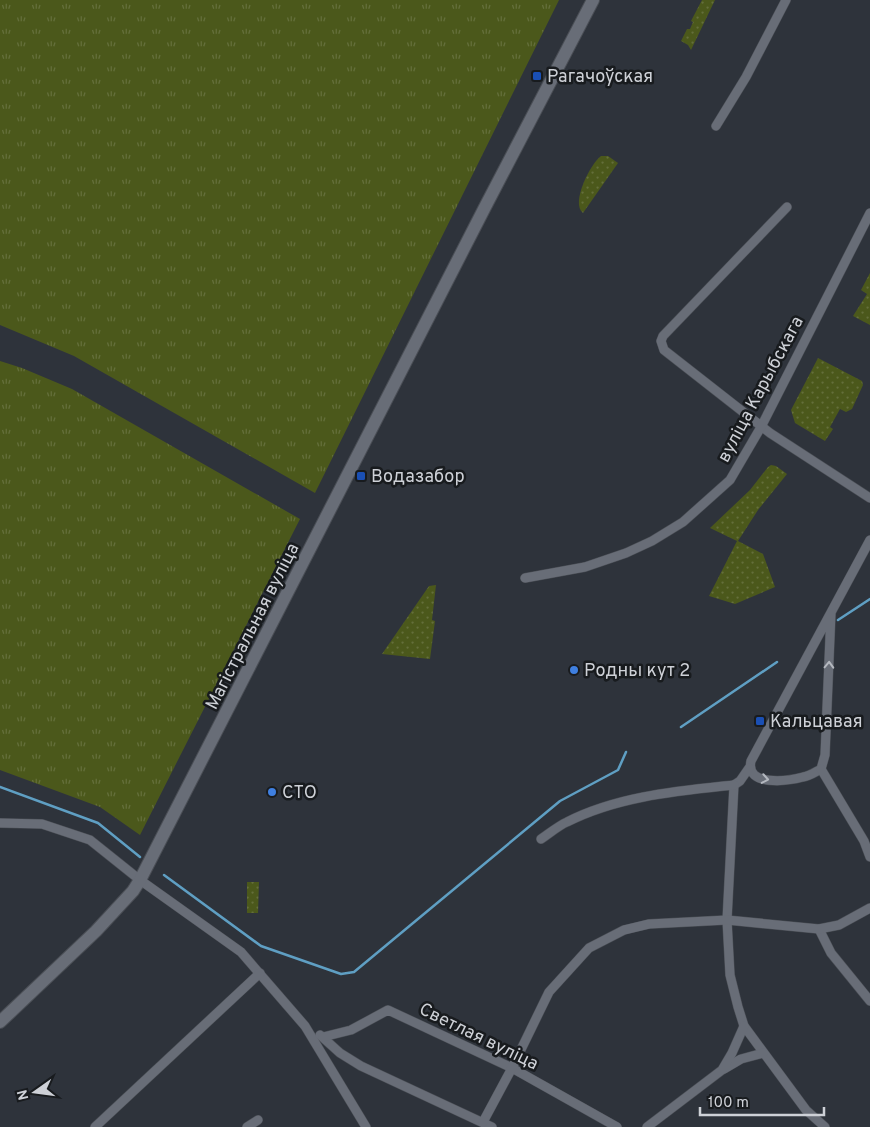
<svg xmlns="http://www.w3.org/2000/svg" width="870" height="1127" font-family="Overpass,sans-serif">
	<defs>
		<pattern id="grass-tufts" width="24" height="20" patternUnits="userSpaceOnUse" patternTransform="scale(1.25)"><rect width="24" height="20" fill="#4b581b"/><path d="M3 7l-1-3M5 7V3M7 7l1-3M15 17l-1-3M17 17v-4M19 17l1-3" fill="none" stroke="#646f3b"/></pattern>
		<pattern id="park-dots" width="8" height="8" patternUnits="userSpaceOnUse" patternTransform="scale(1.25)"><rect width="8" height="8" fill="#4b581b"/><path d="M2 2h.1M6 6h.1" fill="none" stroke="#646f3b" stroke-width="1.8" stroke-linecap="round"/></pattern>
	</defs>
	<rect width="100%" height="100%" fill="#2e333b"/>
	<!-- grass -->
	<g fill="url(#grass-tufts)">
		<polygon points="0,0 559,0 315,493 74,356 0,325"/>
		<polygon points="0,361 22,368 72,389 300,519 140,835 100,807 0,770"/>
	</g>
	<!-- park -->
	<g fill="url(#park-dots)">
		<polygon points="702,0 715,0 691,50 688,45 681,41 687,29 690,29 693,22 691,21"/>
		<path d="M 601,156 L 608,156 L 618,163 L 583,213 C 570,203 591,163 601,156 Z"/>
		<polygon points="870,273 870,325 853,316 867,294 861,290"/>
		<polygon points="818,358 862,381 863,385 852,409 846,412 840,409 830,427 833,429 825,441 795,423 791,410"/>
		<polygon points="771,465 776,466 787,474 758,510 738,541 763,554 775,587 735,604 709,596 737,541 710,528 750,490 768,467"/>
		<polygon points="436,585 432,620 435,621 430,659 382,654 429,586"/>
		<polygon points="247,882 259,882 258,913 247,913"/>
	</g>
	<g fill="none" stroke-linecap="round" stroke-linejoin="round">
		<!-- stream -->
		<g stroke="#5f9fc3" stroke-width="2.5">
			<polyline points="838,620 870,599"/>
			<polyline points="681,727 777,662"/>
			<polyline points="0,787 98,823 140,857"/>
			<polyline points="164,875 261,946 341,974 354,972 560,801 618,770 626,752"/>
		</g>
		<!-- minor casing -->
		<g stroke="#4a4e55" stroke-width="10">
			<g id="minor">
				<polyline points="716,126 746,77 786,0"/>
				<polyline points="787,207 663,336 661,341 664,350 770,433 870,498"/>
				<polyline points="525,578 585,567 626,553 652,541 683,522 730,480 761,427 870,213"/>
				<path d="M 831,613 L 825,755 L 821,769 C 815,772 810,776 803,777 C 788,781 745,787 751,761 L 870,540"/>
				<polyline points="821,769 864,841 870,857"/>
				<polyline points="734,785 727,920 730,975 738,1007 744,1026 806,1110 825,1127"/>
				<polyline points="734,785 740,781 749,768"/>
				<polyline points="0,823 42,824 90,840 140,880 241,952 305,1026 366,1127"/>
				<path d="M 541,839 C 550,833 558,826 567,822 C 618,796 678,791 734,785"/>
				<polyline points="819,929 831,953 870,1001"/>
				<polyline points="320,1035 340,1053 361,1066 492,1127"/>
				<polyline points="323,1037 351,1030 388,1010 512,1068 617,1127"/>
				<polyline points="724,1069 741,1059 763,1053"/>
				<polyline points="483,1122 512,1068 549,992 589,948 624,930 649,924 727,920 819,929 839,925 870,908"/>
				<polyline points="95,1127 260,973"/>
				<polyline points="247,1127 258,1120"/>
				<polyline points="647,1127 722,1070 732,1053 744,1026"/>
			</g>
		</g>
		<!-- secondary casing -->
		<g stroke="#4a4e55" stroke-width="14">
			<polyline id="secondary" points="0,1022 96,931 133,891 140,880 484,209 593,0"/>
		</g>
		<!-- minor -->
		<use href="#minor" stroke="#686d77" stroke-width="9"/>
		<!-- secondary -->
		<use href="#secondary" stroke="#686d77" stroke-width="12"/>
	</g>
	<!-- one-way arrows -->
	<defs><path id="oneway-chevron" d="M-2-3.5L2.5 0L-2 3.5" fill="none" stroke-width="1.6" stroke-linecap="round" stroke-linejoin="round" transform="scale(1.25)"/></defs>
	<g stroke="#b4b8bf">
		<use href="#oneway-chevron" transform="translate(829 665) rotate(-88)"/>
		<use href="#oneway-chevron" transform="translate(765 779) rotate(10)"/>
	</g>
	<!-- markers -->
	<g fill="#1a4fb4" stroke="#181b1e" stroke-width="2">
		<rect x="532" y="71" width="10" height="10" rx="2.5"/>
		<rect x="356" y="471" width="10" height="10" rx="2.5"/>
		<rect x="755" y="716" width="10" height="10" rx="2.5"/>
	</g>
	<g fill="#3f7fe0" stroke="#181b1e" stroke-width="2">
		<circle cx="574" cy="670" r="5"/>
		<circle cx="272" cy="792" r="5"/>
	</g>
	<g text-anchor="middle" stroke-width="5" stroke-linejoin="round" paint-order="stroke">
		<!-- poi labels -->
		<g font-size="18" fill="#ced1d7" stroke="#181b1e" text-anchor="start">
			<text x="547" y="82">Рагачоўская</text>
			<text x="371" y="482">Водазабор</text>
			<text x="584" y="676">Родны кут 2</text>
			<text x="770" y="727">Кальцавая</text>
			<text x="282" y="798">СТО</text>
		</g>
		<!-- street labels -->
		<g font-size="18" fill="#ced1d7" stroke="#181b1e">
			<text transform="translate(760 389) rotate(-62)" y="6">вуліца Карыбскага</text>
			<text transform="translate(252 626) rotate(-63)" y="6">Магістральная вуліца</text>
			<text transform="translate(479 1036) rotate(26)" y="6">Светлая вуліца</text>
		</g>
	</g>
	<!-- north arrow -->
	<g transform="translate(35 1092) rotate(256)" stroke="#181b1e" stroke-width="4" paint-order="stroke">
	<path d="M0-4L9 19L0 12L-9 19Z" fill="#ced1d7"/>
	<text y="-8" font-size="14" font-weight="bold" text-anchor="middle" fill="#ced1d7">N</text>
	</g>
	<!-- scale -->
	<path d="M700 1107v8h124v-8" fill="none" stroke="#ced1d7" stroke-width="2.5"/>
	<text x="708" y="1107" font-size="15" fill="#ced1d7" stroke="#181b1e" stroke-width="4" paint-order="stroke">100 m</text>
</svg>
